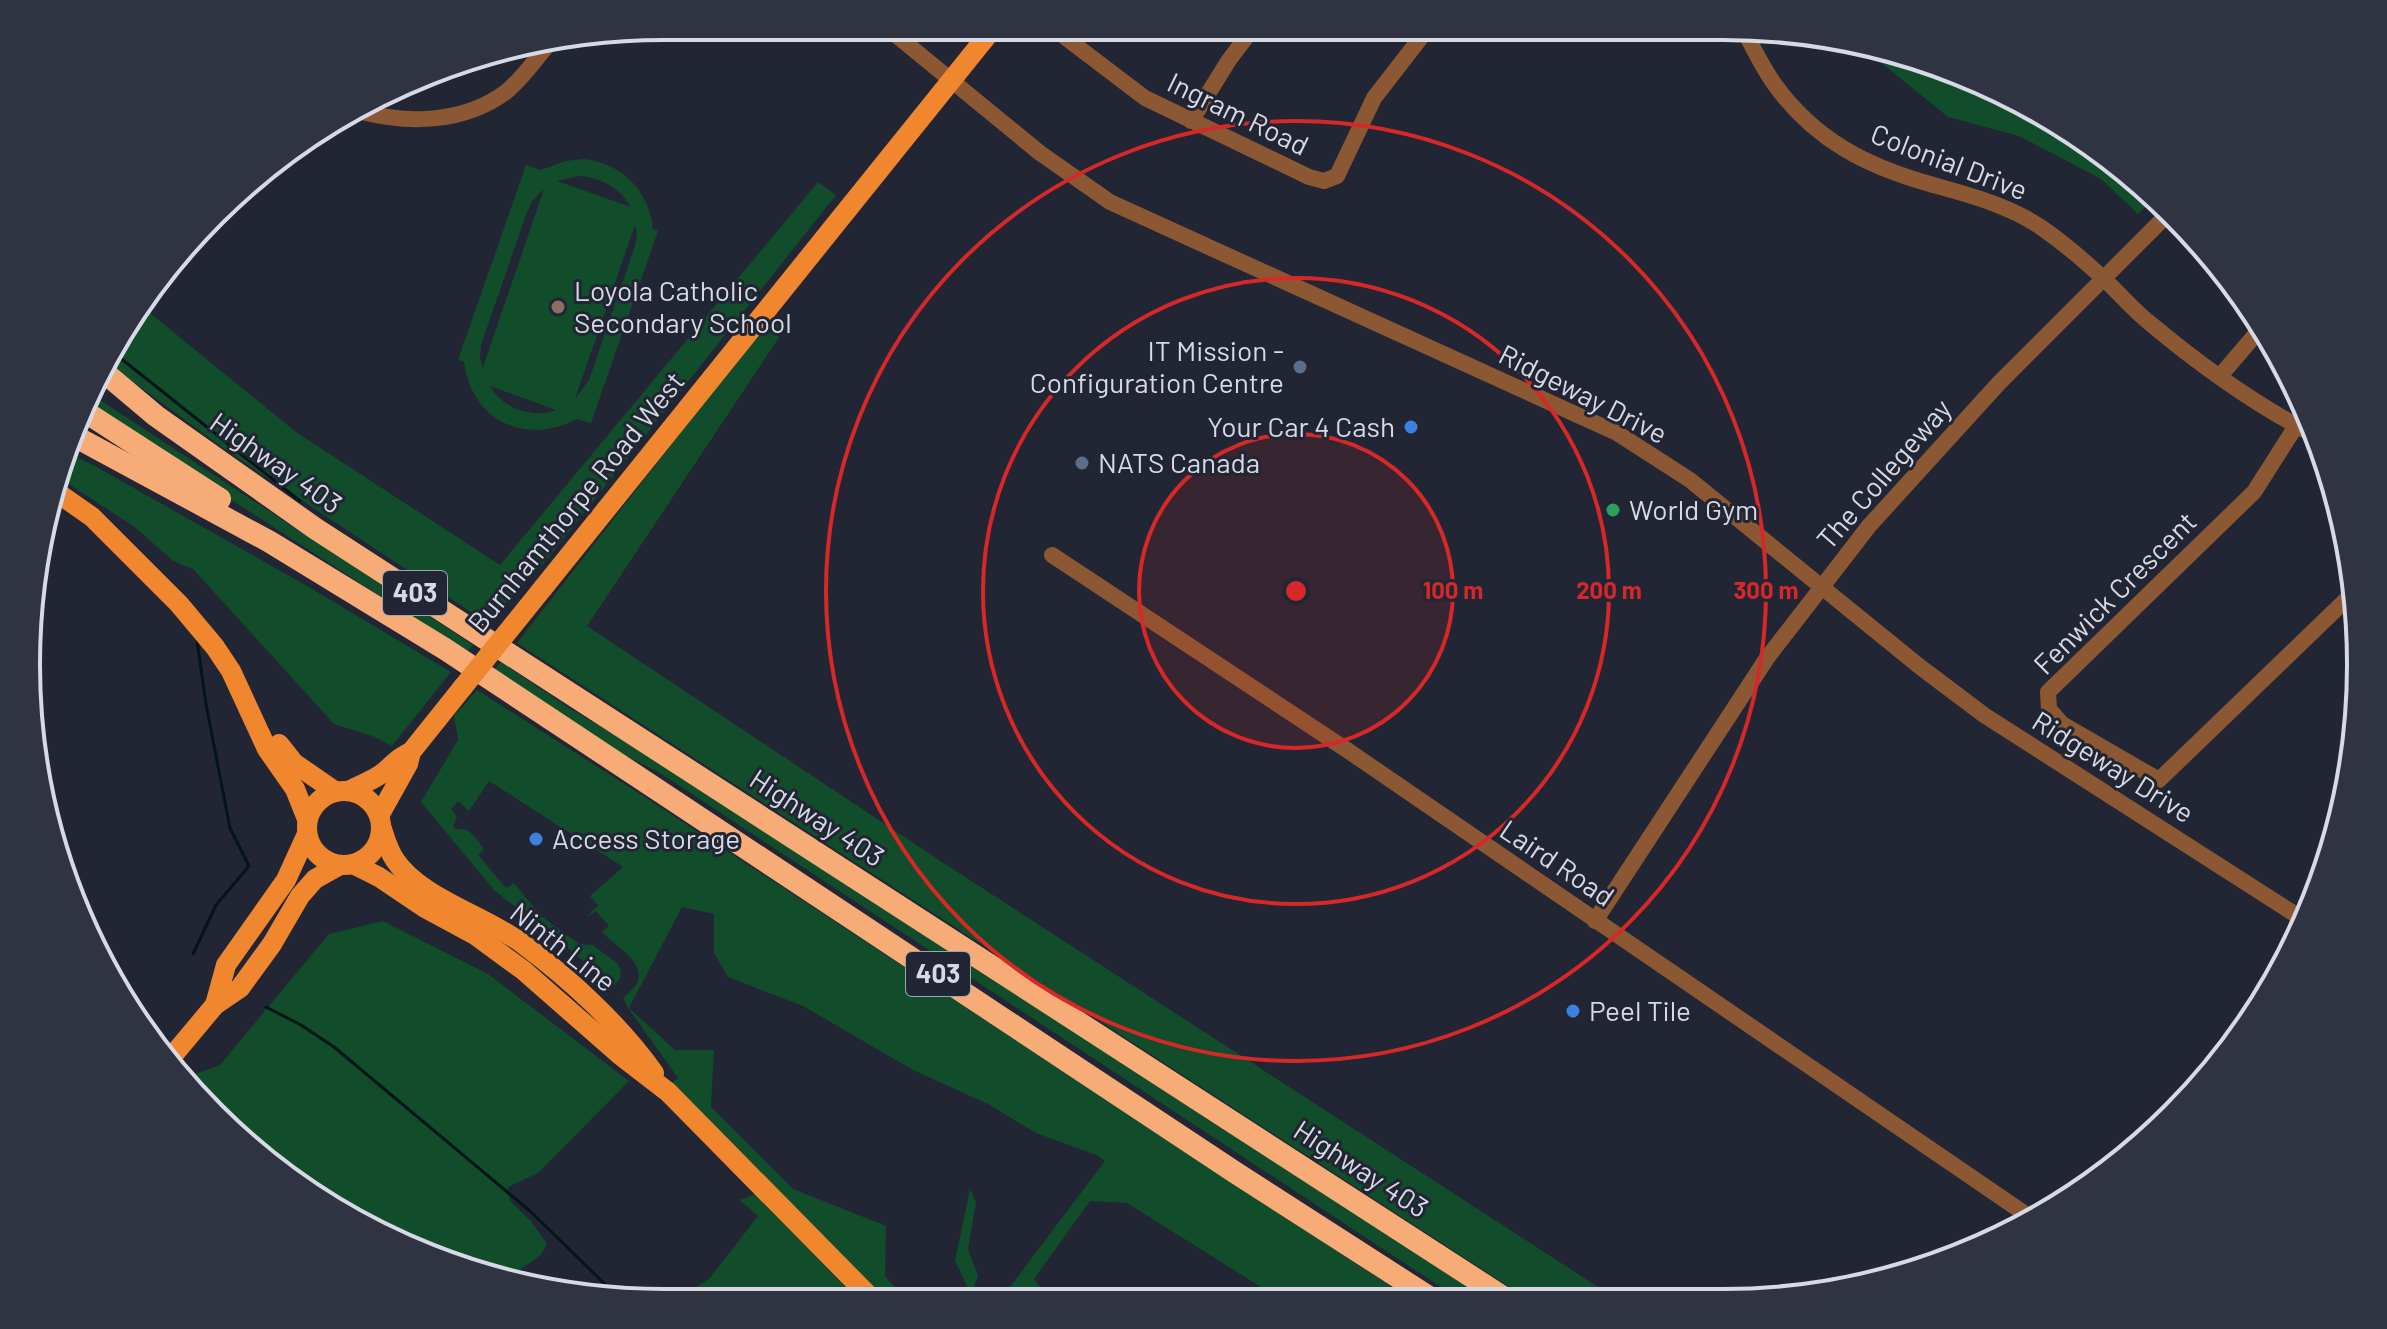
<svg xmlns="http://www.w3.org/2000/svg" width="2387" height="1329" font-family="Barlow,sans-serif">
	<rect width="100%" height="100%" fill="#212534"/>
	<!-- green -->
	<g fill="#114d2b" fill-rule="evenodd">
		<polygon points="1857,43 1888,48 2042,112 2144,185 2155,197 2138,214 2101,179 2019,136 1948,117"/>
		<path d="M 583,159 C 622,163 649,190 653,229 L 658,231 L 591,423 L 577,419 C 525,446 472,421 464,362 L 458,360 L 526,165 L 541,170 L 565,161 ZM 579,176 C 602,178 619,187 631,207 L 557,181 ZM 544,189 L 483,367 L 483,368 L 480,358 L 481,345 L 527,212 L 533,200 ZM 635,225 L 637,235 L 634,249 L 589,380 L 575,399 ZM 490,386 L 556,410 C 532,419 502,408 490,386 Z"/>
		<polygon points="818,182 836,195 545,562 513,595 489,624 230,453 109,364 134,309 139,304 296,432 500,565"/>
		<polygon points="770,318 786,327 587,626 942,862 1615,1298 1528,1299 517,643"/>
		<polygon points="94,396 473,645 467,652 89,408"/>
		<polygon points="68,453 93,465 302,583 451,672 392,746 375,737 334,724 193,569 173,561 136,528 58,477"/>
		<polygon points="501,662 566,706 677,772 1491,1299 1459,1299 660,773 623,754 494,670"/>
		<path d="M 477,690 L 651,801 L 1410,1299 L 1280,1299 L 1127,1203 L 1090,1201 L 1034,1279 L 1051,1300 L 1000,1300 L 1105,1161 L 1096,1155 L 1036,1133 L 988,1104 L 913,1070 L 803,1006 L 728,977 L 714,953 L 714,914 L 682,907 L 629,1008 L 675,1050 L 714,1050 L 711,1107 L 793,1189 L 886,1226 L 885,1276 L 907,1301 L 884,1301 L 671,1084 L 678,1078 L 628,1008 L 623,998 C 627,994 634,989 637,983 C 647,963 615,946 602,932 L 609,926 L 596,911 L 589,916 L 588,915 L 598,906 L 590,896 L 623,867 L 489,781 L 469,811 L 458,801 L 451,809 L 457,817 L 453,826 L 457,830 C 469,825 477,840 484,849 L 478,855 L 506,888 L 514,883 L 541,916 L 579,944 L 593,945 L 618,964 L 621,971 L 620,979 L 614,985 L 494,890 L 421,802 L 458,740 L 454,716 Z"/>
		<polygon points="383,921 488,974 629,1081 538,1173 508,1187 510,1201 531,1221 547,1244 540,1256 518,1271 531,1287 499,1281 345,1217 186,1087 192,1075 220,1065 329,934"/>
		<polygon points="970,1189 976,1202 968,1250 978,1275 970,1300 955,1301 968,1288 955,1261"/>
		<polygon points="755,1194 859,1301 684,1301 693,1289 709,1279 758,1216 740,1200"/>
	</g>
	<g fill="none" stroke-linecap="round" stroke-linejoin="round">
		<!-- stream -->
		<g stroke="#031516" stroke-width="3">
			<polyline points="114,353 300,501"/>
			<polyline points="193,954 216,905 249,866 230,828 206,704 197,640"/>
			<polyline points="266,1007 301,1025 334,1047 530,1211 610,1289"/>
			<polyline points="614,1296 615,1299"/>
		</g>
		<!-- minor -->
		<g stroke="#8b5833" stroke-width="16">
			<polyline points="885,26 1040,153 1110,202 1617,433 1690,480 1919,666 1984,715 2304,920"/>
			<polyline points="1062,26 1066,38 1145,98 1309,177 1324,181 1337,176 1374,98 1429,27"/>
			<path d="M 1742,27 C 1753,47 1762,67 1775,85 C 1815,140 1866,166 1930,184 C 1969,195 2008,205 2042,228 C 2065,244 2087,263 2107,282 C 2122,296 2135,312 2151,324 C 2200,365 2259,407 2316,436"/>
			<path d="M 362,112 C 410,124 464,123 506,92 C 522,79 534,61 548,45"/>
			<polyline points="1191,121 1229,60 1254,27"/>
			<polyline points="2220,376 2261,328"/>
			<polyline points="2296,426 2254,492 2048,692 2049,709 2062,724 2159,780 2354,592"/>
			<polyline points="1052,555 1347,750 2031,1218"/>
			<polyline points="1595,921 1767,658 1869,526 1999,383 2170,212"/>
		</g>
		<!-- major -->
		<g stroke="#f0872f" stroke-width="20">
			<polyline points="52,489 92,517 179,604 215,647 231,671 267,749 295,789 307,819"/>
			<polyline points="543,588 995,26"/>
			<polyline points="279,744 294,763 336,792"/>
			<circle cx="344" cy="828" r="37"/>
			<path d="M 348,791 C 360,785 374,780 384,772 C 395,763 397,758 411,752"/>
			<polyline points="379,816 408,764 411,752 463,687"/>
			<path d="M 381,826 C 385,838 388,850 395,860 C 420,898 486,916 523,944 C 570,979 620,1025 654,1073"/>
			<polyline points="353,864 379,877 425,908 475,935 523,970 620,1055 668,1092 874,1301"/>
			<polyline points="215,1005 226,965 286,880 307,834"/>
			<polyline points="169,1060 215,1005 240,988 272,944 300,896 315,879 340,865"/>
		</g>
		<!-- highway -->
		<g stroke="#f7ab76" stroke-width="22">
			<polyline points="105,373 156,416 316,529 1506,1299"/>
			<polyline points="87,413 220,499"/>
			<polyline points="76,437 270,542 445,649 1236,1173 1432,1299"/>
		</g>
		<!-- major-bridge -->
		<polyline stroke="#f0872f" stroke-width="20" points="463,687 543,588"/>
	</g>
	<!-- distance rings -->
	<circle cx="1296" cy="591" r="157" fill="#d62828" fill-opacity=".12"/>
	<g fill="none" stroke="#d62828" stroke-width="4">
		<circle cx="1296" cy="591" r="157"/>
		<circle cx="1296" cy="591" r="313"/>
		<circle cx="1296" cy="591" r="470"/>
	</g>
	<!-- markers -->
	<circle fill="#8d6e63" stroke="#212534" stroke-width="3" cx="558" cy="307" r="8"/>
	<g fill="#5c6f8a" stroke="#212534" stroke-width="3">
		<circle cx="1300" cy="367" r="8"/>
		<circle cx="1082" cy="463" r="8"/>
	</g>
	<g fill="#3f7fe0" stroke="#212534" stroke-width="3">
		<circle cx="1411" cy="427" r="8"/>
		<circle cx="536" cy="839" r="8"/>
		<circle cx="1573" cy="1011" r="8"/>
	</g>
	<circle fill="#2e9e5b" stroke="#212534" stroke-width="3" cx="1613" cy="510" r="8"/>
	<g text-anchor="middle" stroke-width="6" stroke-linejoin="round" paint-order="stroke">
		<!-- shield labels -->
		<g fill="#212534" stroke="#a0a4af" stroke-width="2">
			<rect x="383" y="571" width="64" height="44" rx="6"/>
			<rect x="906" y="952" width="64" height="44" rx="6"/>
		</g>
		<g font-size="26" font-weight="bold" fill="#d7dae4">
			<text x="415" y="602">403</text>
			<text x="938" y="983">403</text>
		</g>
		<!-- street labels -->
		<g font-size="28" fill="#d7dae4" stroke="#212534">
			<text transform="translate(1238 114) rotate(26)" y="10">Ingram Road</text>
			<text transform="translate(1949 162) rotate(21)" y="10">Colonial Drive</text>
			<text transform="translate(1583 394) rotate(27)" y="10">Ridgeway Drive</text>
			<text transform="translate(276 463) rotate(35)" y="10">Highway 403</text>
			<text transform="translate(1884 474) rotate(-49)" y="10">The Collegeway</text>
			<text transform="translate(576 502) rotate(-51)" y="10">Burnhamthorpe Road West</text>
			<text transform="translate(2115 593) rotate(-45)" y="10">Fenwick Crescent</text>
			<text transform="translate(2113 767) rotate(32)" y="10">Ridgeway Drive</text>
			<text transform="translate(817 818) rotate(33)" y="10">Highway 403</text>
			<text transform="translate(1557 863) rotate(34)" y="10">Laird Road</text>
			<text transform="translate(563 947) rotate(38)" y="10">Ninth Line</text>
			<text transform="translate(1361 1169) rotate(33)" y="10">Highway 403</text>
		</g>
		<!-- poi labels -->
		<g font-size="28" fill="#d7dae4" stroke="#212534" text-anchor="start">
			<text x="574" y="301">Loyola Catholic<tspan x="574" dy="32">Secondary School</tspan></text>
			<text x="1284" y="361" text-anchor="end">IT Mission -<tspan x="1284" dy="32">Configuration Centre</tspan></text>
			<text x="1395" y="437" text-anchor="end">Your Car 4 Cash</text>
			<text x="1098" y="473">NATS Canada</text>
			<text x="1629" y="520">World Gym</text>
			<text x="552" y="849">Access Storage</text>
			<text x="1589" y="1021">Peel Tile</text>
		</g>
	</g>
	<!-- crop -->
	<path d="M0 0H2387V1329H0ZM664 40H1723A624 624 0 0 1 2347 664V665A624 624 0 0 1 1723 1289H664A624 624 0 0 1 40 665V664A624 624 0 0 1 664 40Z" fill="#303342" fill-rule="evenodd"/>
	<path fill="none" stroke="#d7dae4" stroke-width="4" d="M664 40H1723A624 624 0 0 1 2347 664V665A624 624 0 0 1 1723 1289H664A624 624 0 0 1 40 665V664A624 624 0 0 1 664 40Z"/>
	<circle cx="1296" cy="591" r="12" fill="#d62828" stroke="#212534" stroke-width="4"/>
	<g font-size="24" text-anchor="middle" font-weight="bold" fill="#d62828" stroke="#212534" stroke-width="6" stroke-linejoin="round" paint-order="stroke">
		<text x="1453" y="599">100 m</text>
		<text x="1609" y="599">200 m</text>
		<text x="1766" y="599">300 m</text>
	</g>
</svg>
